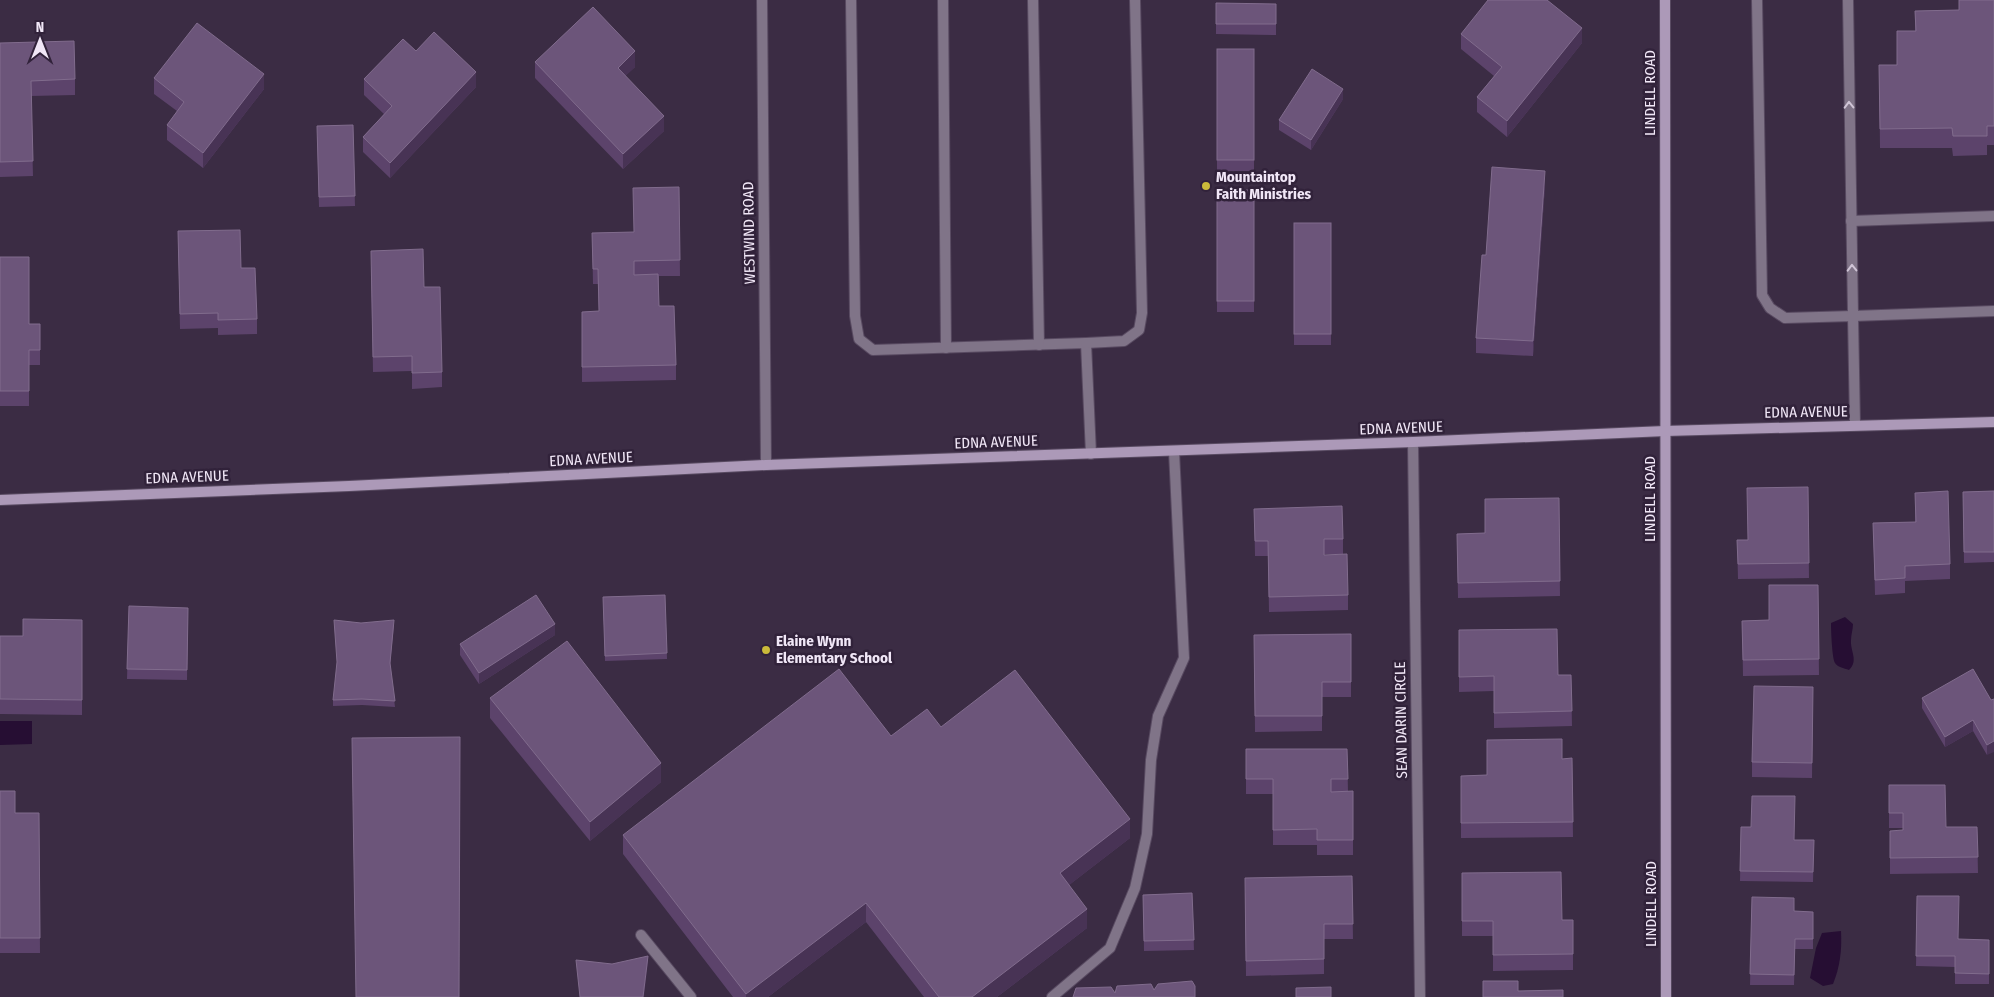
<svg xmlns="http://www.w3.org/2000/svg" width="1994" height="997" font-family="'Fira Sans Condensed',sans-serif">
	<rect width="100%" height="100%" fill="#3b2c44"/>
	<!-- water -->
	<g fill="#260e33">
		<path d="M 1845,617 L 1853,624 C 1853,629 1851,635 1851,640 C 1850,651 1859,661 1849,670 C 1844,668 1837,667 1835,663 C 1832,658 1831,629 1831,623 Z"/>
		<polygon points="0,721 32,721 32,744 0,745"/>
		<path d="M 1841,931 C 1842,950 1840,967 1833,984 L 1823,986 L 1810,978 L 1816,948 L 1822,933 Z"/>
	</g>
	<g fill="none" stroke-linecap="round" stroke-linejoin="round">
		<!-- lane casing -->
		<g stroke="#584a61" stroke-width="12">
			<g id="lane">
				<polyline points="851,0 855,316 859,339 873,350 1086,343 1091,454"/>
				<polyline points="943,0 946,348"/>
				<polyline points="1033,0 1039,345"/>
				<polyline points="1757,0 1762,295 1770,308 1785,318 1853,316 1855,425"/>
				<polyline points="1848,0 1853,316 1994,311"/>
				<polyline points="1851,221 1994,216"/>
				<polyline points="1086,343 1124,341 1139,330 1142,313 1135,0"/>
				<polyline points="641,935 691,997"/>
				<polyline points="1052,997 1110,948 1135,888 1147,834 1151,760 1158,716 1184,658 1174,451"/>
			</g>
		</g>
		<!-- street casing -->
		<g stroke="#584a61" stroke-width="12">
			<g id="street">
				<polyline points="762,0 766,465"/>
				<polyline points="1413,442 1420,997"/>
			</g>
		</g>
		<!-- secondary casing -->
		<g stroke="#584a61" stroke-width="12">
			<g id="secondary">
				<polyline points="1665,0 1666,997"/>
				<polyline points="0,500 349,486 766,465 1413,442 1665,431 1994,422"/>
			</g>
		</g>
		<!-- lane -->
		<use href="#lane" stroke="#807488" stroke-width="10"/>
		<!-- street -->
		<use href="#street" stroke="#807488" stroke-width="10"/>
		<!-- secondary -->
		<use href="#secondary" stroke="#ac99b8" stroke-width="10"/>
	</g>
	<!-- wall -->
	<g fill="#5c436b">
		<polygon points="1994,0 1994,145 1987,145 1987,155 1953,156 1952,148 1880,148 1879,65 1897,65 1915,31 1915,11 1959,10"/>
		<polygon points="1216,3 1276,4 1276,35 1216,34"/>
		<polygon points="1461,34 1582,43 1507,137 1477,112 1477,97 1494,76 1461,49"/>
		<polygon points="0,43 75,79 75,95 31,96 33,176 0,177"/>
		<rect x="1217" y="49" width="37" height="122"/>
		<polygon points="416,51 476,87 390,178 363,152 363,137 384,114 364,95 364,79"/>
		<polygon points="535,62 635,67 625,76 664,131 623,169 535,78"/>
		<polygon points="154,78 264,89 203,168 167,140 167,125 177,111 154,94"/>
		<polygon points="1343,99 1311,150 1279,130 1279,120"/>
		<polygon points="353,125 355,206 319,207 317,137"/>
		<polygon points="1545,186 1533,356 1476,353 1476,338 1486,255"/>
		<polygon points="679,187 680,276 659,276 659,306 676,365 676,380 582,382 582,312 599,311 598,284 593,284 592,233 634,232"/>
		<rect x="1217" y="190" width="37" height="122"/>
		<rect x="1294" y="223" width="37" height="122"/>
		<polygon points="178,231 241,268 257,319 257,334 218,335 218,328 180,329"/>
		<polygon points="0,257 29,324 40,324 40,365 29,365 29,406 0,406"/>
		<polygon points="371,266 442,372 442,387 412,389 412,371 373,372"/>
		<polygon points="1808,487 1809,578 1738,579 1737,540 1748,540"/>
		<polygon points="1994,491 1994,562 1964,563 1963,492"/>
		<polygon points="1915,493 1950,564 1950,579 1905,581 1905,593 1875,595 1873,523 1915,522"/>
		<polygon points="1559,498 1560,596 1458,598 1457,534 1485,533"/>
		<polygon points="1254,509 1343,539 1343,554 1324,554 1348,595 1348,610 1269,612 1268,556 1255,556"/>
		<polygon points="1818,585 1819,675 1743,676 1742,621 1769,620"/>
		<polygon points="665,595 667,659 605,661 603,597"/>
		<polygon points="129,606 188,608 187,680 127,679"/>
		<polygon points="82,620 82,715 0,714 0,636 23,636"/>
		<polygon points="394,625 390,665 395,707 362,705 333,706 333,700"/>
		<polygon points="1459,630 1558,675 1571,675 1572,726 1494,728 1494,691 1459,692"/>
		<polygon points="1351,634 1351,697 1322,697 1322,731 1255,732 1254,635"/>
		<polygon points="555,635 479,684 460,655 460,644"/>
		<polygon points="1813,687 1812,778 1752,777 1752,762"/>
		<polygon points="490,698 661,782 590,841 490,718"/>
		<polygon points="1922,698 1991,700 1987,755 1973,731 1945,747 1922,708"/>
		<polygon points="941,727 1130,838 1069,885 1087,928 997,997 924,997 866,922 768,997 733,997 623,854 623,835 891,736"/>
		<polygon points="1246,749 1347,749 1348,791 1353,791 1353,855 1317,855 1317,845 1273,845 1273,794 1246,794"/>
		<polygon points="1572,758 1573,837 1461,838 1461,776 1487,775 1562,759"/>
		<polygon points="1889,785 1946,827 1977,827 1978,873 1890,874 1890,831 1903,831 1903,828 1889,828"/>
		<polygon points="0,791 15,813 39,813 40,953 0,953"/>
		<polygon points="1741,827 1795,840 1814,840 1813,882 1740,881"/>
		<polygon points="1462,873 1562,920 1573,920 1573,970 1493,971 1493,936 1462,936"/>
		<polygon points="1352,876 1353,939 1324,939 1324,974 1246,976 1245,893"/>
		<polygon points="1192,893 1194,950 1144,951 1143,895"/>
		<polygon points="1917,896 1959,939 1989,940 1989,984 1955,984 1955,967 1916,966"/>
		<polygon points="1752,897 1794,911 1813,912 1813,949 1795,949 1794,985 1750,985"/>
	</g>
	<!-- shaded-wall -->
	<g fill="#483355">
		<polygon points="1582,28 1582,43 1507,137 1507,121"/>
		<polygon points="635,51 635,67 618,83 618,68"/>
		<polygon points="476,72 476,87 390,178 390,163"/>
		<polygon points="264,74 264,89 203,168 203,153"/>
		<polygon points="1343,89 1343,99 1311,150 1311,140"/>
		<polygon points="664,116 664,131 623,169 623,154"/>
		<polygon points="1545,171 1545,186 1533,356 1533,341"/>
		<polygon points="555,624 555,635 479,684 479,673"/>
		<polygon points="1973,720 1973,731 1945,747 1945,737"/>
		<polygon points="1994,741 1994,752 1987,755 1987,745"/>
		<polygon points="661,763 661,782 590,841 590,822"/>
		<polygon points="1130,819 1130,838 1060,892 1060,873"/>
		<polygon points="866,903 866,922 768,997 746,997 746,994"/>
		<polygon points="1087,909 1087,928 997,997 972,997"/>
		<polygon points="648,956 648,962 644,997 643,997"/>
	</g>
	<!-- building -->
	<g fill="#6c557a" stroke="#816c8d">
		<polygon points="1488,0 1547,0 1582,28 1507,121 1477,97 1502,67 1461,34"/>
		<polygon points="1959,0 1994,0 1994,126 1987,126 1987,136 1953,136 1952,128 1880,129 1879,65 1897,65 1897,31 1916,31 1915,11 1959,10"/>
		<polygon points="1216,3 1276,4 1276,24 1216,24"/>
		<polygon points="593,7 635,51 618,68 664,116 623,154 535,62"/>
		<polygon points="197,23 264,74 203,153 167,125 184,102 154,78"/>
		<polygon points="434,32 476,72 390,163 363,137 392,106 364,79 403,39 416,51"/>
		<polygon points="74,41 75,79 31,81 33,161 0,162 0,43"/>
		<rect x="1217" y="49" width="37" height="111"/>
		<polygon points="1312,69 1343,89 1311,140 1279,120"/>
		<polygon points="353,125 355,196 319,197 317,126"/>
		<polygon points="1492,167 1545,171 1533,341 1476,338 1482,255 1486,255"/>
		<polygon points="679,187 680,260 634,261 634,275 658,274 659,306 674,306 676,365 582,367 582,312 599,311 598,269 593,269 592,233 634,232 633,188"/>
		<rect x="1217" y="190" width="37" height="111"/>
		<rect x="1294" y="223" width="37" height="111"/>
		<polygon points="240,230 241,268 255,268 257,319 218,320 218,313 180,314 178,231"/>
		<polygon points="423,249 424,287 440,287 442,372 412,373 412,356 373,357 371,251"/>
		<polygon points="0,257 29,257 29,324 40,324 40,350 29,350 29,391 0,391"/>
		<polygon points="1808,487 1809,563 1738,564 1737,540 1748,540 1747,488"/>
		<polygon points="1948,491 1950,564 1905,566 1905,578 1875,580 1873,523 1916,522 1915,493"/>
		<polygon points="1994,491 1994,552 1964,552 1963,492"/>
		<polygon points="1559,498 1560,581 1458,583 1457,534 1485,533 1485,499"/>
		<polygon points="1342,506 1343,539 1324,539 1324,555 1347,554 1348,595 1269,597 1268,541 1255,541 1254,509"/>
		<polygon points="1769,585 1818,585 1819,659 1743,660 1742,621 1769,620"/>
		<polygon points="536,595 555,624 479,673 460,644"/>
		<polygon points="665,595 667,653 605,656 603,597"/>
		<polygon points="129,606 188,608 187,670 127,669"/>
		<polygon points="23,619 82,620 82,700 0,699 0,636 23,636"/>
		<polygon points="334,620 361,623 394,620 390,663 395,701 362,699 333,700 337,662"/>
		<polygon points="1557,629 1558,675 1571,675 1572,711 1494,713 1494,676 1459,677 1459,630"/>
		<polygon points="1351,634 1351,682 1322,682 1322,716 1255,716 1254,635"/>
		<polygon points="567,641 661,763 590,822 490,698"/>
		<polygon points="839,669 891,736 927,709 941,727 1015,670 1130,819 1060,873 1087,909 972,997 939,997 866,903 746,994 623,835"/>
		<polygon points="1973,669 1991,700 1994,699 1994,741 1987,745 1973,720 1945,737 1922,698"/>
		<polygon points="1754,686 1813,687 1812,763 1752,762"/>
		<polygon points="460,737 459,997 356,997 352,738"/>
		<polygon points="1562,739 1562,759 1572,758 1573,822 1461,823 1461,776 1487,775 1487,740"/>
		<polygon points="1246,749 1347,749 1348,779 1331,779 1331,792 1353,791 1353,840 1317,840 1317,829 1273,830 1273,779 1246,779"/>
		<polygon points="1889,785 1945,785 1946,827 1977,827 1978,857 1890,858 1890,831 1903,830 1903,813 1889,813"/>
		<polygon points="0,791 15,791 15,813 39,813 40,938 0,938"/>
		<polygon points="1752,796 1795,796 1794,840 1814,840 1813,872 1740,871 1741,827 1751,827"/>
		<polygon points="1561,872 1562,920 1573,920 1573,954 1493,955 1493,921 1462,921 1462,873"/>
		<polygon points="1352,876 1353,924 1324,924 1324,959 1246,961 1245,878"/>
		<polygon points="1192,893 1194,940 1144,941 1143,895"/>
		<polygon points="1917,896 1959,896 1958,939 1989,940 1989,974 1955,973 1955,956 1916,956"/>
		<polygon points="1752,897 1794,898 1794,911 1813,912 1813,939 1795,939 1794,975 1750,974"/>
		<polygon points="648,956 643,997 580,997 576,960 612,964"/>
		<polygon points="1192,981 1195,986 1195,997 1073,997 1076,988 1111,987 1115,993 1117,986 1151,984 1154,990 1158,984"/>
		<polygon points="1483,981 1518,981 1518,991 1563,990 1563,997 1483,997"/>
		<polygon points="1331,987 1331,997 1296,997 1296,988"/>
	</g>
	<!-- one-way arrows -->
	<defs><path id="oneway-chevron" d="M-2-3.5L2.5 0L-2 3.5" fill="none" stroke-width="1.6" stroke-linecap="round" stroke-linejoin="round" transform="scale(1.25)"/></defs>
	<g stroke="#cfc4d6">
		<use href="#oneway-chevron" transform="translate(1849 105) rotate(-91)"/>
		<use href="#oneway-chevron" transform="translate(1852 268) rotate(-91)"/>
	</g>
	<!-- markers -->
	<g fill="#caba3a" stroke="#31223a" stroke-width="2">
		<circle cx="1206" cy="186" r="5"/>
		<circle cx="766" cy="650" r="5"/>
	</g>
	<g text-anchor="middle" stroke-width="5" stroke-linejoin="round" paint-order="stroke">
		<!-- street labels -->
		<g font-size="15" fill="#f1e7f7" stroke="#31223a">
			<text transform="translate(1650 93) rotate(-90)" y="5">LINDELL ROAD</text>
			<text transform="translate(749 233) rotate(-91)" y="5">WESTWIND ROAD</text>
			<text transform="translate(1806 412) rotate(-1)" y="5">EDNA AVENUE</text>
			<text transform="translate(1401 428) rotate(-2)" y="5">EDNA AVENUE</text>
			<text transform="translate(996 442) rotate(-2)" y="5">EDNA AVENUE</text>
			<text transform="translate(591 459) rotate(-3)" y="5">EDNA AVENUE</text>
			<text transform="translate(187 477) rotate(-2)" y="5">EDNA AVENUE</text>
			<text transform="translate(1650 499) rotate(-90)" y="5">LINDELL ROAD</text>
			<text transform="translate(1401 720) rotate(-91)" y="5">SEAN DARIN CIRCLE</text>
			<text transform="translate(1651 904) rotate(-90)" y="5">LINDELL ROAD</text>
		</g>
		<!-- poi labels -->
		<g font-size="15" font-weight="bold" fill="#f1e7f7" stroke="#31223a" text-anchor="start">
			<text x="1216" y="182">Mountaintop<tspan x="1216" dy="17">Faith Ministries</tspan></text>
			<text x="776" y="646">Elaine Wynn<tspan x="776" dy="17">Elementary School</tspan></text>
		</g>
	</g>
	<!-- north arrow -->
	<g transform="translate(40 40)" stroke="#31223a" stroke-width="4" paint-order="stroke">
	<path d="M0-4L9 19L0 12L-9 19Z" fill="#f1e7f7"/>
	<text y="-8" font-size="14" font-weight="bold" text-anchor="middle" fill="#f1e7f7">N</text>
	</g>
</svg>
